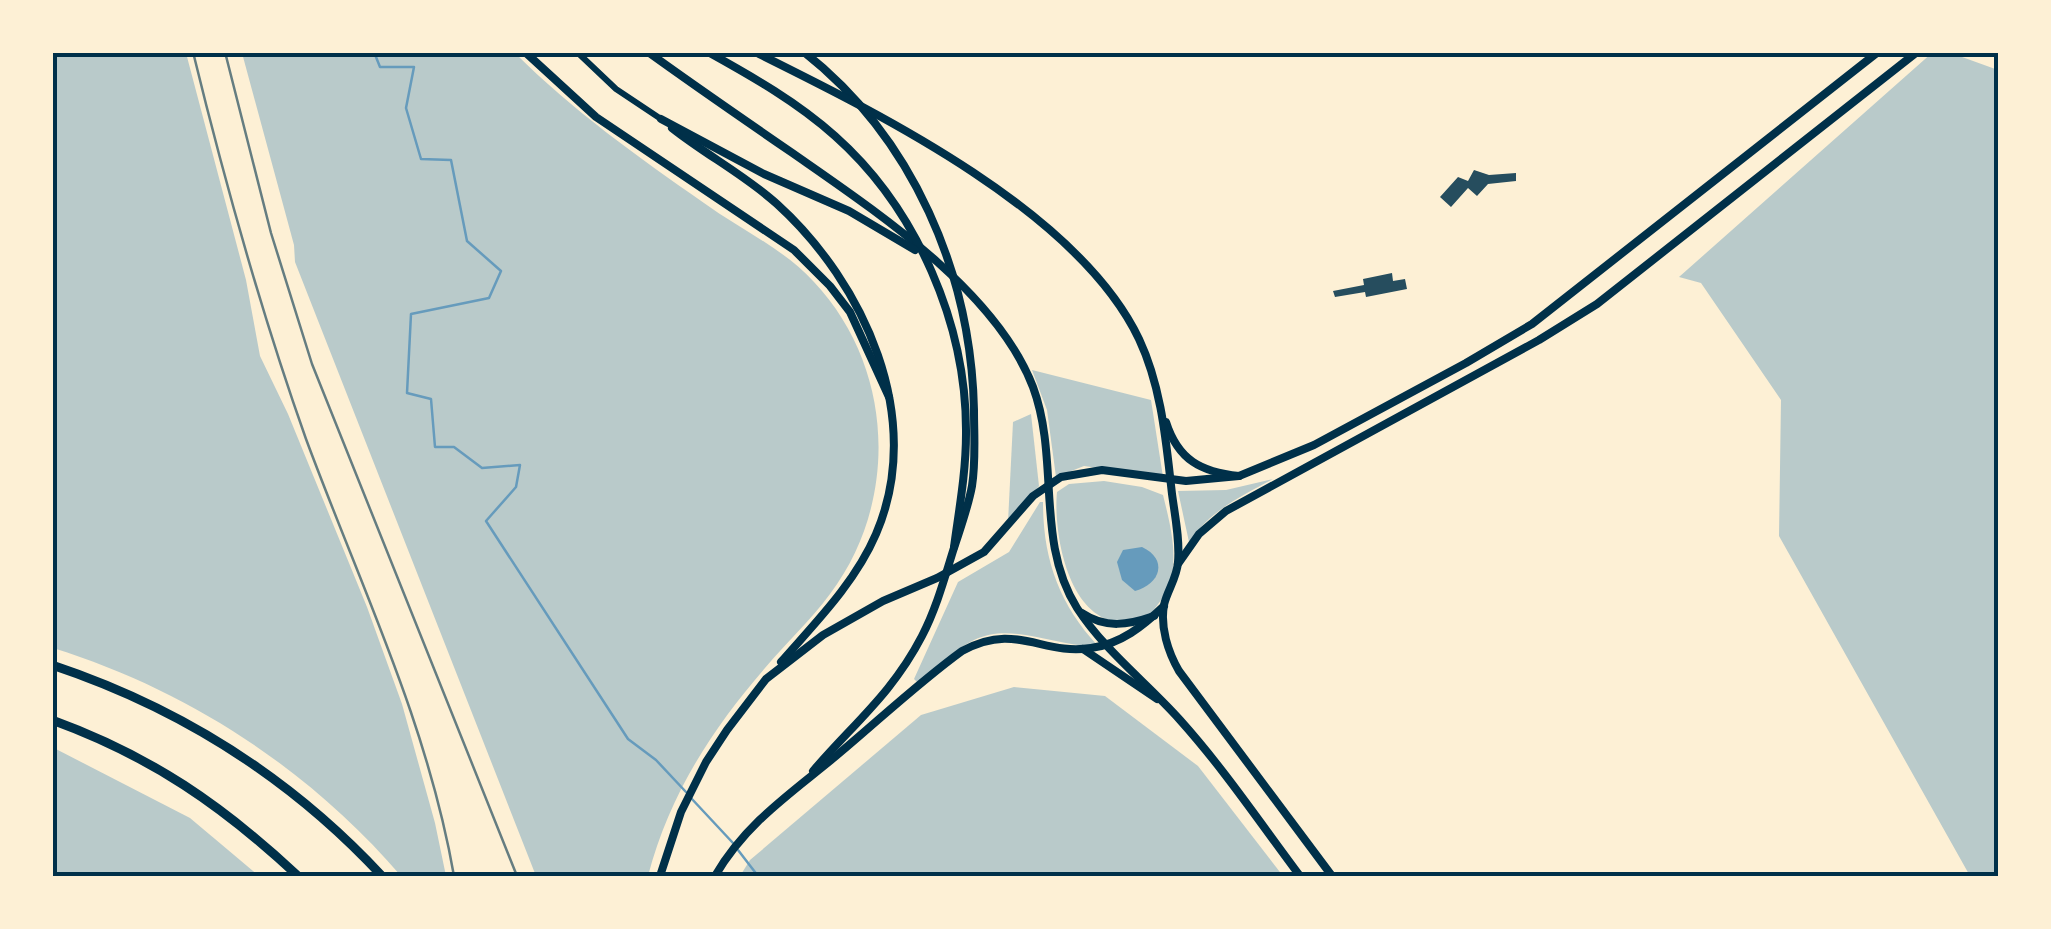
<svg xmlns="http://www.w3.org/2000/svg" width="2051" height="929" font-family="'Archivo Narrow',sans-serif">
	<rect width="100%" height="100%" fill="#fdf0d5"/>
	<!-- green -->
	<g fill="#b9caca">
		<polygon points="1933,52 1951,53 1998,70 1998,876 1970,876 1779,536 1781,400 1701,283 1679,277"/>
		<path d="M 52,53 L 186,53 L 246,280 L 260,356 L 288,414 L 367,607 L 402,704 L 435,823 L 446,876 L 401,876 C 309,769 188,690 53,648 Z"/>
		<path d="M 242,53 L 515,53 C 572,110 638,157 704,203 C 741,230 783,248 814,282 C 894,367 900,501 830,594 C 810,621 786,643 765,668 C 711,730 669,796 648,876 L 536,876 L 295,262 L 294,245 Z"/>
		<polygon points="1032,370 1151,400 1163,477 1084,466 1056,477 1047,410"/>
		<polygon points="1031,414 1039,486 1008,522 1013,422"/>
		<path d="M 1273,479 C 1240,497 1211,510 1189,542 L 1178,491 L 1226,490 Z"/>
		<path d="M 1104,481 L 1142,487 L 1163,495 C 1170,523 1179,557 1169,586 C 1166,595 1157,605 1151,614 C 1142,616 1130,622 1121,622 C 1068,620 1053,532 1057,492 L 1069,484 Z"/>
		<path d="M 1040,502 L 1043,502 C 1043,559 1059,604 1098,646 C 1057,648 1013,621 974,640 C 953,650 935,669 918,683 L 914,679 L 958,582 L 1009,552 Z"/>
		<polygon points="1014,687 1105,696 1198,766 1283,876 740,876 750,860 921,715"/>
		<polygon points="52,747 190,818 259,876 53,876"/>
	</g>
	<!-- water -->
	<path fill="#669bbc" d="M 1142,547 C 1168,559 1161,584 1135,591 L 1122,580 L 1117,562 L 1123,550 Z"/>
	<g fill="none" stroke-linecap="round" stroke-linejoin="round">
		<!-- stream -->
		<g stroke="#669bbc" stroke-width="2.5">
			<polyline points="374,52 380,67 414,67 406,108 421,159 451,160 467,241 501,271 489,298 411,314 407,393 431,399 435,447 454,447 482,468 520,465 516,487 486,521 628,739 656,760 686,792"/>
			<polyline points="691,798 733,843"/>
			<polyline points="738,850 758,876"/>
		</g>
	</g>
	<!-- building -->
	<g fill="#264d5e">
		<polygon points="1474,170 1489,175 1516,173 1516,181 1488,184 1477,196 1468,188 1451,207 1440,197 1458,177 1468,181"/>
		<polygon points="1392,273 1393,281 1405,279 1407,289 1366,297 1365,292 1335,297 1333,291 1364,285 1363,279"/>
	</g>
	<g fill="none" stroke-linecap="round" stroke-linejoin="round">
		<!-- minor -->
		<polyline stroke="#3f606c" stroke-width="5" points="1977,52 1991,52"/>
		<!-- secondary -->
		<polyline stroke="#003049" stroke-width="6" points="577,52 616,89 661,119"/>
		<!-- primary -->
		<g stroke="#003049" stroke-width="8">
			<path d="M 804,52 C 913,138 971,273 974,410 C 974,435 976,461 972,486 C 968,508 960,529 953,551 C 944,580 936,609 922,636 C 892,694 853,724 813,771"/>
			<path d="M 672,128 C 706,155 745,175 777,204 C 864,283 926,418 876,534 C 855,583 815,623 781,662"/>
			<polyline points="1178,564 1199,534 1226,511 1539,340 1597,304 1917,52"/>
			<polyline points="660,876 681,812 706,762 727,730 766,679 823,635 883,601 937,578 984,552 1033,496 1061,477 1102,470 1186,481 1239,476 1314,445 1466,363 1532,324 1878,52"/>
			<path d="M 715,876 C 746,823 790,794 836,756 C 878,721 918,683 962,651 C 1016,621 1042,656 1091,648 C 1121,644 1143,626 1164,606"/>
		</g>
		<!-- trunk -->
		<g stroke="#003049" stroke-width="8">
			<polyline points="525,52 596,117 794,250 830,286 850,312 889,397"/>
			<path d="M 648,52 C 695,86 743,119 791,152 C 874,210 996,290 1033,387 C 1060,460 1035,541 1077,608 C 1104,650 1147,683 1180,720 C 1224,769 1261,824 1300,876"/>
			<path d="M 708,52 C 753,77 797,102 835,136 C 917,209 967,325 966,434 C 966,472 959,510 954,547"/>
			<path d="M 755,52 C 878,113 1078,211 1139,339 C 1162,388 1166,442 1172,494 C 1175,516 1180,540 1178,562 C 1177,578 1167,591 1164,605 C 1160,627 1168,652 1179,671 L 1332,876"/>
			<polyline points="661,119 764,174 849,211 915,250"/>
			<path d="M 1166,422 C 1178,460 1201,472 1239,476"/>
			<path d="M 1082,613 C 1106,629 1128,625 1154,616"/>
			<polyline points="1083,649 1157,699"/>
		</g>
		<!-- motorway -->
		<g stroke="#003049" stroke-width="9">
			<path d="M 52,665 C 181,708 290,777 382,876"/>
			<path d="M 52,720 C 151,756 222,805 298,876"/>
		</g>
		<!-- rail -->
		<g stroke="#657d81" stroke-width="2.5">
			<path d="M 193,52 C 225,183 261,312 306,439 C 360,585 427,721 454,876"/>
			<polyline points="225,52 271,233 312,364 517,876"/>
		</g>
	</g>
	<!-- border -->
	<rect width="2051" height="929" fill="none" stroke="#fdf0d5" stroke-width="110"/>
	<rect x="55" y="55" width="1941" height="819" fill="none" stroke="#003049" stroke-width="4"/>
</svg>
